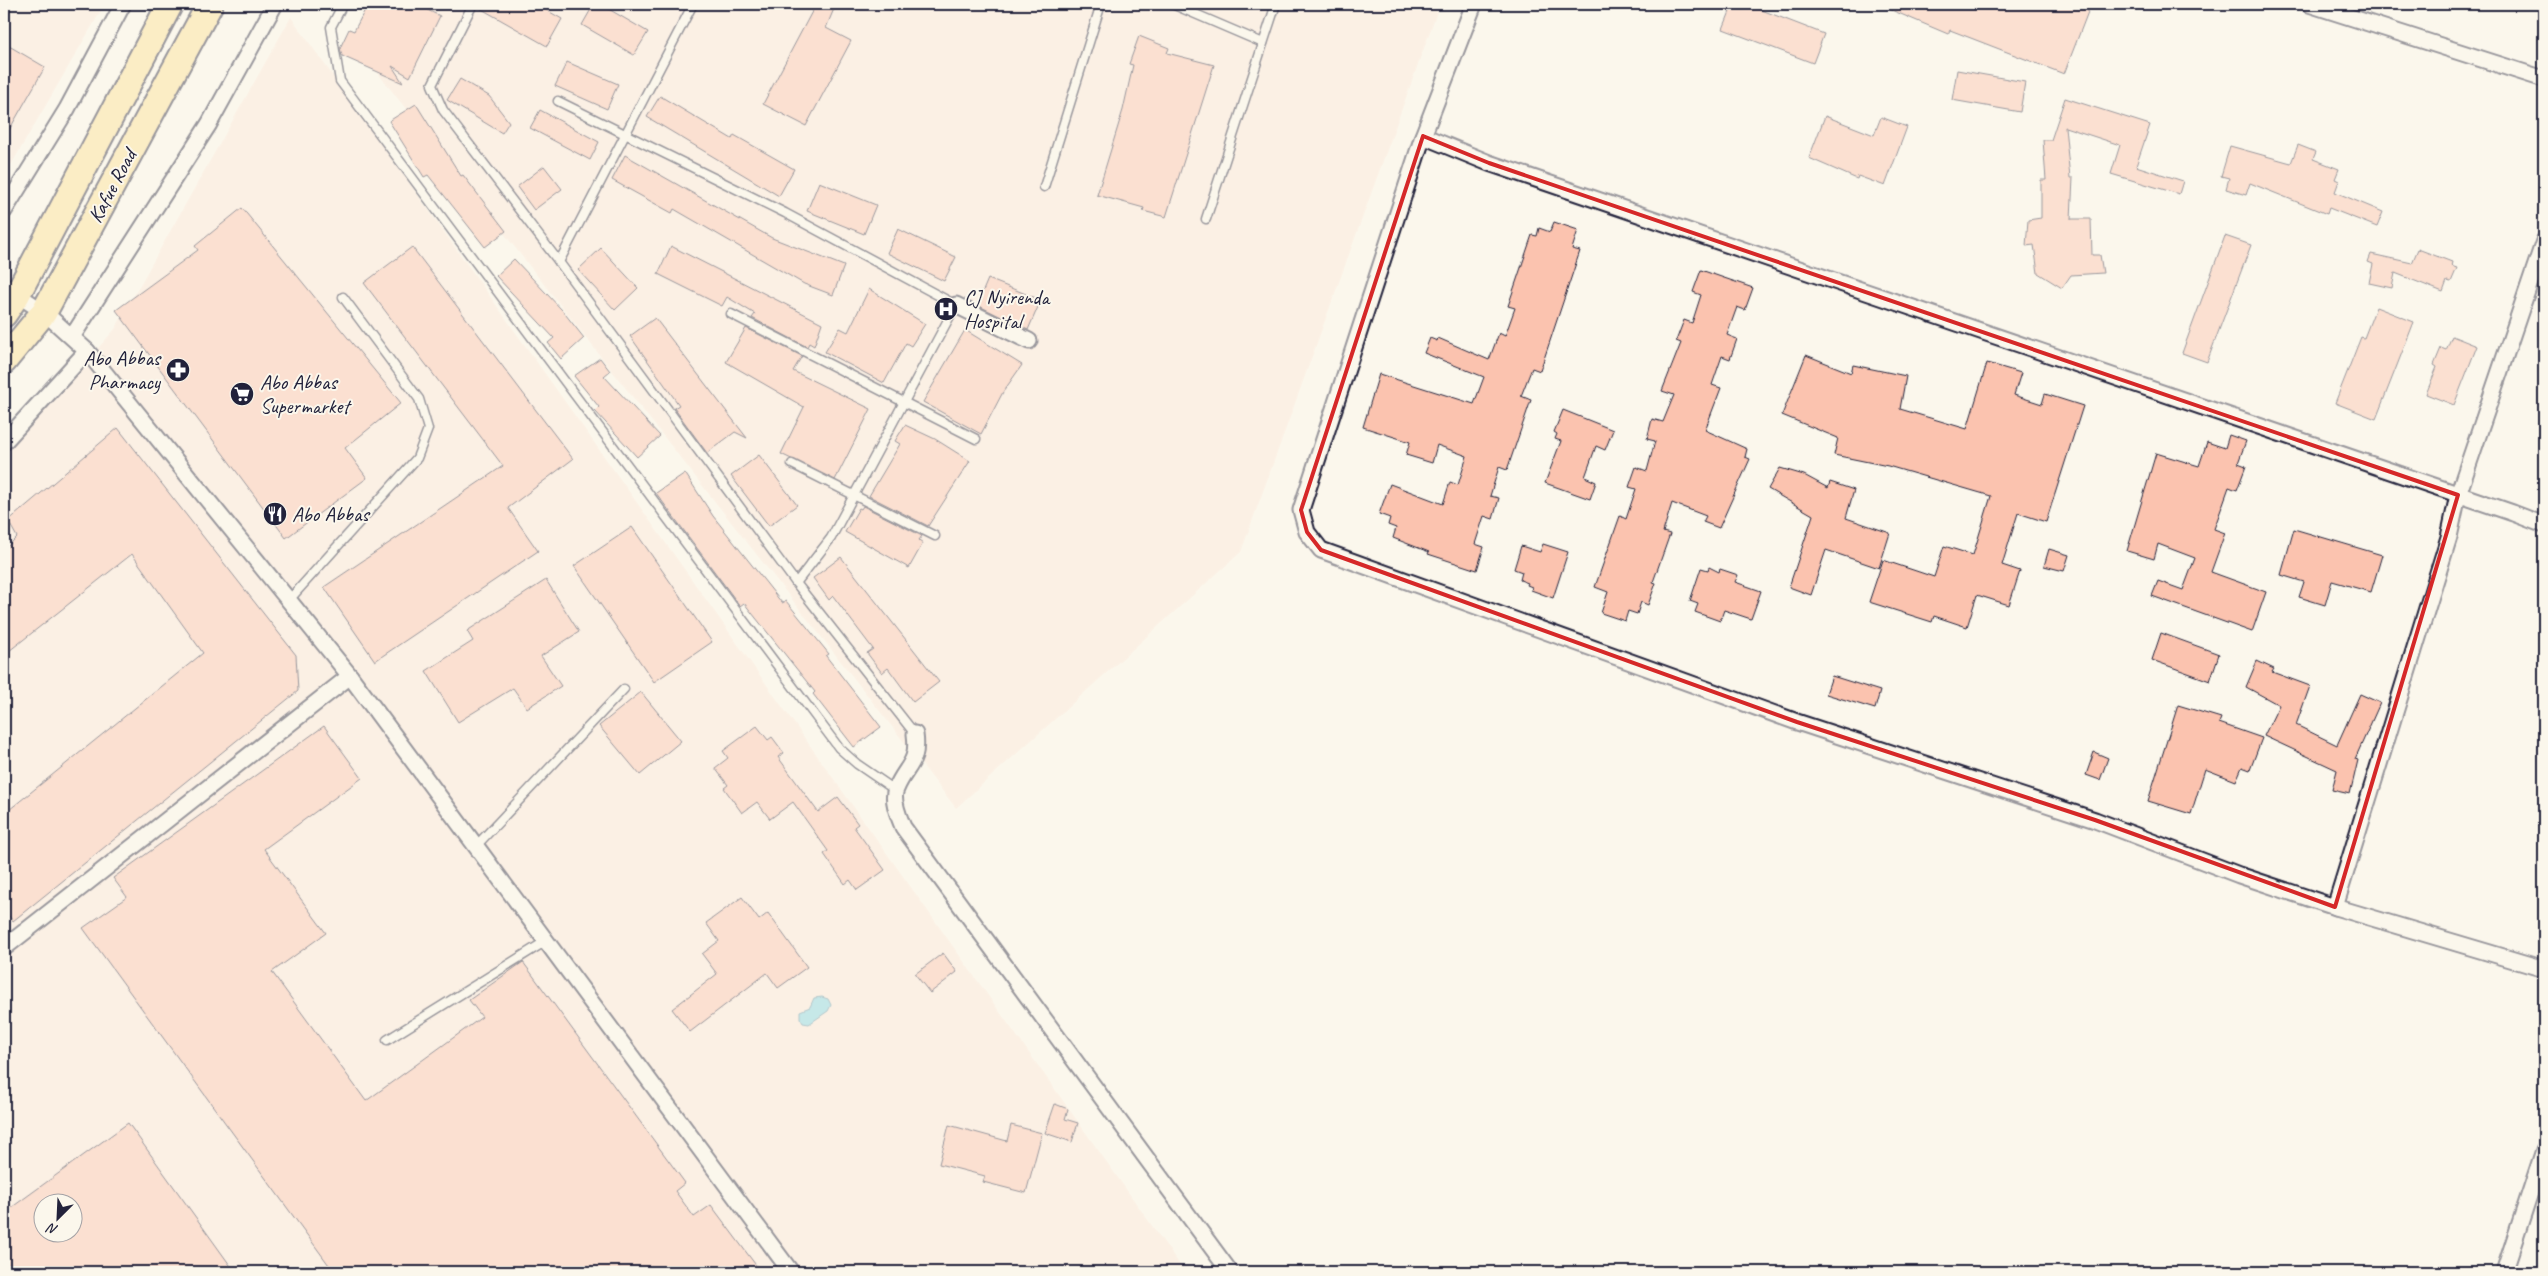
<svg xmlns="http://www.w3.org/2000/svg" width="2548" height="1276" font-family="Caveat,sans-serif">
	<rect width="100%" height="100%" fill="#fbf7ec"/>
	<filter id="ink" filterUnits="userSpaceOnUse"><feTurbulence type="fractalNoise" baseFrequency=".02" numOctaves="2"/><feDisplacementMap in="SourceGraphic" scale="10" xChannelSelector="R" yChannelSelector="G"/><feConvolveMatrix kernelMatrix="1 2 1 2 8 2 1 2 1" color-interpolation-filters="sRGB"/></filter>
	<g filter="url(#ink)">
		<!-- built -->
		<g fill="#fbe7da" fill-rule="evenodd">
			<polygon points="4,4 105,4 4,177"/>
			<polygon points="397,4 1440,4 1241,552 956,808 373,67"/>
			<path d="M 291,17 L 1185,1272 L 4,1272 L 4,454 L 115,329 ZM 42,1204 L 72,1204 L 72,1234 L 42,1234 Z"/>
		</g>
		<!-- water -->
		<polygon fill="#86d4e3" stroke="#5e8da0" points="822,997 828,999 831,1005 828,1011 809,1024 803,1023 800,1018 800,1011 810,1007 814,998"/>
		<!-- building -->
		<g fill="#fbc3af" stroke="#22223b" fill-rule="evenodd">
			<polygon points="368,4 415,4 440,16 410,77 392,66 403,83 342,56 340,48 349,29 354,31"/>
			<polygon points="479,4 536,4 562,19 547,46 478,7"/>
			<polygon points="594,4 600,4 648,32 634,55 582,25"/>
			<polygon points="816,4 836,4 826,28 851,41 806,126 763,104"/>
			<polygon points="1733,4 1746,4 1824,34 1813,63 1723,29"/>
			<polygon points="1877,4 2091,4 2064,74 1950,30 1948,34"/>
			<polygon points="1139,36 1169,48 1167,53 1214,65 1166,217 1143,211 1144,208 1097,195 1123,110 1133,65 1129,64"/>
			<polygon points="4,43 45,67 4,139"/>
			<polygon points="567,62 618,84 607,109 555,86"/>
			<polygon points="1957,70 2025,82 2020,112 1952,100"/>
			<polygon points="460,79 489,96 509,122 502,133 447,100"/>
			<polygon points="660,96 732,139 734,135 794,169 779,196 647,117"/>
			<polygon points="2065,98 2150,125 2136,166 2183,181 2179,194 2111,174 2120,145 2065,127 2070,178 2073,178 2071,219 2091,219 2092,255 2100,255 2103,273 2071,275 2062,288 2038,273 2034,245 2026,246 2028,220 2041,218 2041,180 2046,180 2043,140 2051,140"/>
			<polygon points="416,104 461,176 463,175 506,231 485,247 428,175 424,177 389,121"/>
			<polygon points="540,110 599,142 590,160 530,128"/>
			<polygon points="1825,116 1874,135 1881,117 1907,127 1885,186 1858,176 1857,179 1809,158"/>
			<polygon points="2298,145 2316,152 2313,159 2339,169 2335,179 2339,181 2335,192 2383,212 2377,227 2329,208 2327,214 2250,183 2246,195 2226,189 2229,178 2221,176 2230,146 2291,163"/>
			<polygon points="625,155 772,238 844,266 833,295 804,284 674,209 672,213 612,180"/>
			<polygon points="544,166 562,189 534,210 517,187"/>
			<polygon points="819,182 876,205 864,234 807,211"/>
			<polygon points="242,208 401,403 345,448 367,478 286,538 116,310 198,250 195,246"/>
			<polygon points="1554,222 1578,230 1572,249 1580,251 1540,371 1532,368 1521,396 1531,400 1507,470 1499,467 1490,496 1499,498 1493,519 1484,516 1475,544 1484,547 1477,570 1428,554 1429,552 1393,538 1396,528 1388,525 1390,518 1379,514 1390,484 1443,504 1450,482 1458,485 1467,456 1437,445 1432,463 1406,455 1410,442 1363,427 1379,374 1474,404 1484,377 1424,353 1430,338 1437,341 1438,338 1489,360 1499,333 1505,336 1515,308 1508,306 1532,235 1537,236 1539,228 1550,232"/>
			<polygon points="898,229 956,257 944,281 887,253"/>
			<polygon points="2225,236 2251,245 2207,362 2182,353"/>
			<polygon points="671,246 822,323 814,346 809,343 807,347 752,318 755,314 727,297 722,306 658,274"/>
			<polygon points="412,247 573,459 508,508 538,551 375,661 324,587 503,466 364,283"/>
			<polygon points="601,248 638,288 615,310 578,270"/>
			<polygon points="2418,249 2452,262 2451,266 2457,268 2451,282 2447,281 2443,292 2395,273 2392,288 2369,283 2373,264 2368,262 2371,254 2412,263"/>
			<polygon points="514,259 562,310 584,338 561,359 548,343 554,338 496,276"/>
			<polygon points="1701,270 1753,288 1745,310 1737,307 1727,335 1737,339 1730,359 1722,356 1712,385 1721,388 1705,430 1747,449 1745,457 1750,459 1719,528 1703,522 1706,516 1672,503 1663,532 1670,534 1653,582 1656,583 1648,605 1641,602 1637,614 1628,611 1625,621 1601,613 1608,592 1595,587 1620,516 1626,519 1636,489 1629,487 1636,467 1647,471 1655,441 1647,439 1652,419 1663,422 1674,395 1662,391 1681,343 1676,341 1684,320 1692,323 1701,295 1693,292"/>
			<polygon points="988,279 1041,300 1028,330 977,305"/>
			<polygon points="869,289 925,324 911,346 906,343 884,383 825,352 840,328 848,332"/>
			<polygon points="2376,307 2414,322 2376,419 2335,403 2361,337 2364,338"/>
			<polygon points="655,318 710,390 747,438 735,432 707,453 674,408 679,405 630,336"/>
			<polygon points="746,328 802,356 793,371 871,409 835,480 781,454 804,407 726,362"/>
			<polygon points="965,330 1022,365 1003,392 981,434 923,402"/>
			<polygon points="2452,336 2477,346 2454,405 2426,394 2437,367 2434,365 2441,348 2446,350"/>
			<polygon points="1806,355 1851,373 1853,365 1906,376 1900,409 1967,429 1987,363 2021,373 2014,395 2042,404 2045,394 2083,406 2046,522 2018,513 2002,565 2020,571 2009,605 1977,595 1967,627 1934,616 1932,622 1869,602 1883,560 1934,577 1944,546 1973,555 1991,496 1888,466 1834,455 1838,438 1782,415"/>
			<polygon points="600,358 610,371 604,376 660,436 637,457 595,411 599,407 574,376"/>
			<polygon points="1563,410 1613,430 1605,450 1596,446 1585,477 1596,482 1590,499 1545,483 1561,441 1555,439 1557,434 1554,432"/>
			<polygon points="905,425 935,439 970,461 928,526 869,496 900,444 895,441"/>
			<polygon points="118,428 296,655 298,691 13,921 4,910 4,814 203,653 132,554 4,655 4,550 17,537 8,521"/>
			<polygon points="2229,435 2246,441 2238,463 2246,466 2237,490 2229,487 2214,529 2225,533 2211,572 2266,592 2252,632 2152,596 2158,581 2183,590 2195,558 2158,544 2154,559 2127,551 2156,453 2199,466 2207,442 2225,448"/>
			<polygon points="759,455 797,505 769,526 731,476"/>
			<polygon points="1780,468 1804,475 1828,488 1830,482 1854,490 1846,518 1890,533 1879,568 1826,550 1811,595 1789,587 1813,515 1768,489"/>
			<polygon points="685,473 713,516 782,603 786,601 829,654 826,656 881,727 854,747 813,694 815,692 744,603 740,606 656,493"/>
			<polygon points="863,506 922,536 919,540 923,543 909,568 845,532 859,508 861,509"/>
			<polygon points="632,527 712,642 654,682 574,566"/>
			<polygon points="2294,529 2382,555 2371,592 2332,581 2325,605 2299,597 2304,582 2281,575"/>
			<polygon points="1543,544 1568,552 1553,598 1531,590 1532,587 1527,585 1528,583 1520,580 1522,572 1514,569 1521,546 1540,552"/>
			<polygon points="2049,549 2069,555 2064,571 2044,566"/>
			<polygon points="841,557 939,682 913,702 888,668 882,673 867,653 873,649 833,596 829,600 813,578"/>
			<polygon points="1709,567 1719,572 1720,569 1738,575 1735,582 1761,591 1751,619 1724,610 1720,621 1695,612 1698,604 1690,601 1701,568 1708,570"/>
			<polygon points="546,580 579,632 541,656 561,686 527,708 513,688 458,722 426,671 473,641 467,631"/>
			<polygon points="2161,633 2219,654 2210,681 2152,660"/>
			<polygon points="2257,661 2274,669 2272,672 2310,686 2296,725 2337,745 2360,694 2380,703 2355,759 2358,760 2350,794 2332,790 2337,770 2264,736 2279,705 2246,687"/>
			<polygon points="1832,676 1880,691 1875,709 1826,694"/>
			<polygon points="641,692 681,741 640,775 599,726"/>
			<polygon points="2178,705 2221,718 2219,723 2262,738 2250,770 2242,767 2236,781 2205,769 2191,814 2148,801"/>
			<polygon points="324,726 362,778 264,849 326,933 272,972 366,1101 482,1017 469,1000 523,962 685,1183 675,1191 694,1217 711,1205 761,1272 334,1272 83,928 127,897 113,878"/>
			<polygon points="757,726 768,740 772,737 784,753 778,757 818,812 838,797 858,824 854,827 885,870 857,890 850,880 845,884 824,854 828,851 793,802 770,819 757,802 742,813 724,788 728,785 715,768 728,758 723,751"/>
			<polygon points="2094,752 2108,758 2100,780 2086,775"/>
			<polygon points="742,897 759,920 768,913 807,967 778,988 767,973 690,1032 672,1009 717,974 702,954 719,941 706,923"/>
			<polygon points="943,953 957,972 930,993 915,974"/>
			<polygon points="1055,1104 1068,1109 1065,1119 1078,1123 1072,1142 1045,1133"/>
			<path d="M 128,1123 L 235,1272 L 4,1272 L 4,1213 ZM 42,1204 L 72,1204 L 72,1234 L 42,1234 Z"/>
			<polygon points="949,1125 1007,1141 1011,1125 1042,1133 1026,1193 983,1182 985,1176 939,1164"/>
		</g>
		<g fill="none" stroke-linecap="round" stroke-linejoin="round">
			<!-- lane casing -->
			<g stroke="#22223b" stroke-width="11">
				<g id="lane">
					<polyline points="343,4 331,27 340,81 839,748 857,764 895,790"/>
					<polyline points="473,4 432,85 443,110 559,262 796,583 915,734"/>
					<polyline points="1172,4 1263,43"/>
					<polyline points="558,101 785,213 956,305 831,538 796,583"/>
					<polyline points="1044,187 1101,4"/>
					<polyline points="1206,219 1276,4"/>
					<polyline points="559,262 693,4"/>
					<polyline points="731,314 976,439"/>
					<polyline points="792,464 935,536"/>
					<polyline points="289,600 417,458 428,429 419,399 343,297"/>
					<polyline points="476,846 624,689"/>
					<polyline points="387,1040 546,941"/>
				</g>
			</g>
			<!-- street casing -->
			<g stroke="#22223b" stroke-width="19">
				<g id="street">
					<polyline points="1474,4 1423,136 1301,510 1307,532 1321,550 1797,722 2095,820 2239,875 2335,907 2449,537 2458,495 2544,241"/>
					<polyline points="2309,4 2544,79"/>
					<polyline points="1423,136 1489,163 2513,513 2544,525"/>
					<polyline points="4,211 67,109 123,4"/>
					<polyline points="4,286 44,312 87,351 350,676 791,1272"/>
					<polyline points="956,305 1029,341"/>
					<polyline points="72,337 209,124 275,4"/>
					<polyline points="4,442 87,351"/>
					<path d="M 915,734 C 919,764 906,765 896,789 C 891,800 899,817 903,827 L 1230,1272"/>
					<polyline points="2335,907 2544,969"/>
					<polyline points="4,948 350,676"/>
					<polyline points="2504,1272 2544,1150"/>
				</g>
			</g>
			<!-- primary casing -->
			<g stroke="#22223b" stroke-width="29">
				<g id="primary">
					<polyline points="4,314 17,295 170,4"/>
					<polyline points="4,361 44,312 210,4"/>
				</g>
			</g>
			<!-- lane -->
			<use href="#lane" stroke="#fbf7ec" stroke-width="8"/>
			<!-- street -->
			<use href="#street" stroke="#fbf7ec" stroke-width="15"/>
			<!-- primary -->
			<use href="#primary" stroke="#fbdf96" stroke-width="25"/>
		</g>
	</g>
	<!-- marked area -->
	<path d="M0 0H2548V1276H0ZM 1423,136 L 1489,163 L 2458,495 L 2335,907 L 2095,820 L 1797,722 L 1321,550 L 1307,532 L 1301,510 Z" fill="#fbf7ec" fill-opacity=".55" fill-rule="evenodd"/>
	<path fill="none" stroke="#d62828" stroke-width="4" stroke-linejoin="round" d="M 1423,136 L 1489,163 L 2458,495 L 2335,907 L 2095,820 L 1797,722 L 1321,550 L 1307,532 L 1301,510 Z"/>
	<!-- icons -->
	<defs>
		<g id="hospital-disc" transform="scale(1.25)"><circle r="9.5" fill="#22223b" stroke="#fbf7ec"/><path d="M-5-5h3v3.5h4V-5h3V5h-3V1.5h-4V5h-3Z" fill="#fff"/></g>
		<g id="pharmacy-disc" transform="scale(1.25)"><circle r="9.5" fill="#22223b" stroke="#fbf7ec"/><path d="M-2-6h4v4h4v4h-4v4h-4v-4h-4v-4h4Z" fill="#fff"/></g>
		<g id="supermarket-disc" transform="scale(1.25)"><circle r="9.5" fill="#22223b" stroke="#fbf7ec"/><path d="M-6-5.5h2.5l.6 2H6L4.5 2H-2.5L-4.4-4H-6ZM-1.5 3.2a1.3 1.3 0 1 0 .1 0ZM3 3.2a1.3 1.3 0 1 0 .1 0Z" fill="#fff"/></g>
		<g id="restaurant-disc" transform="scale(1.25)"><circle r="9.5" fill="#22223b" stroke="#fbf7ec"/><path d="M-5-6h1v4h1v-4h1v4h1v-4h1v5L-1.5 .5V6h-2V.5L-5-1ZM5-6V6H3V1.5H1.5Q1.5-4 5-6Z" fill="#fff"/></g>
	</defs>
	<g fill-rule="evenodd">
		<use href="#hospital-disc" x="946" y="309"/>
		<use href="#pharmacy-disc" x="178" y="370"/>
		<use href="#supermarket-disc" x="242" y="394"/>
		<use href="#restaurant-disc" x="275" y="514"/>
	</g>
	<g text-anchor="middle" stroke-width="4" stroke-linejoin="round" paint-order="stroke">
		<!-- street labels -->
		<g font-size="21" fill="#22223b" stroke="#fbf7ec">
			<text transform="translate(112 186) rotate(-62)" y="7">Kafue Road</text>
		</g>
		<!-- poi labels -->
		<g font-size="21" fill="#22223b" stroke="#fbf7ec" text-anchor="start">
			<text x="964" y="304">CJ Nyirenda<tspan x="964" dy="24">Hospital</tspan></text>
			<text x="160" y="365" text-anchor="end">Abo Abbas<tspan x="160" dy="24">Pharmacy</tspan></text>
			<text x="260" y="389">Abo Abbas<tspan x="260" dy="24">Supermarket</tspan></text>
			<text x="292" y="521">Abo Abbas</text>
		</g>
	</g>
	<!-- margin -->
	<rect width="2548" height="1276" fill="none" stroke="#fbf7ec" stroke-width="20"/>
	<rect x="10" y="10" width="2528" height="1256" fill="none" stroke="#22223b" stroke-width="2" filter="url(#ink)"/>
	<!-- north arrow -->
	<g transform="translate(58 1218) rotate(204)"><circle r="24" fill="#fbf7ec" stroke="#a4a2a5"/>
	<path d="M0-4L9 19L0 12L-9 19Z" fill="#22223b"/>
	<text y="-8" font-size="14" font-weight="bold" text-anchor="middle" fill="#22223b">N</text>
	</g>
</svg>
